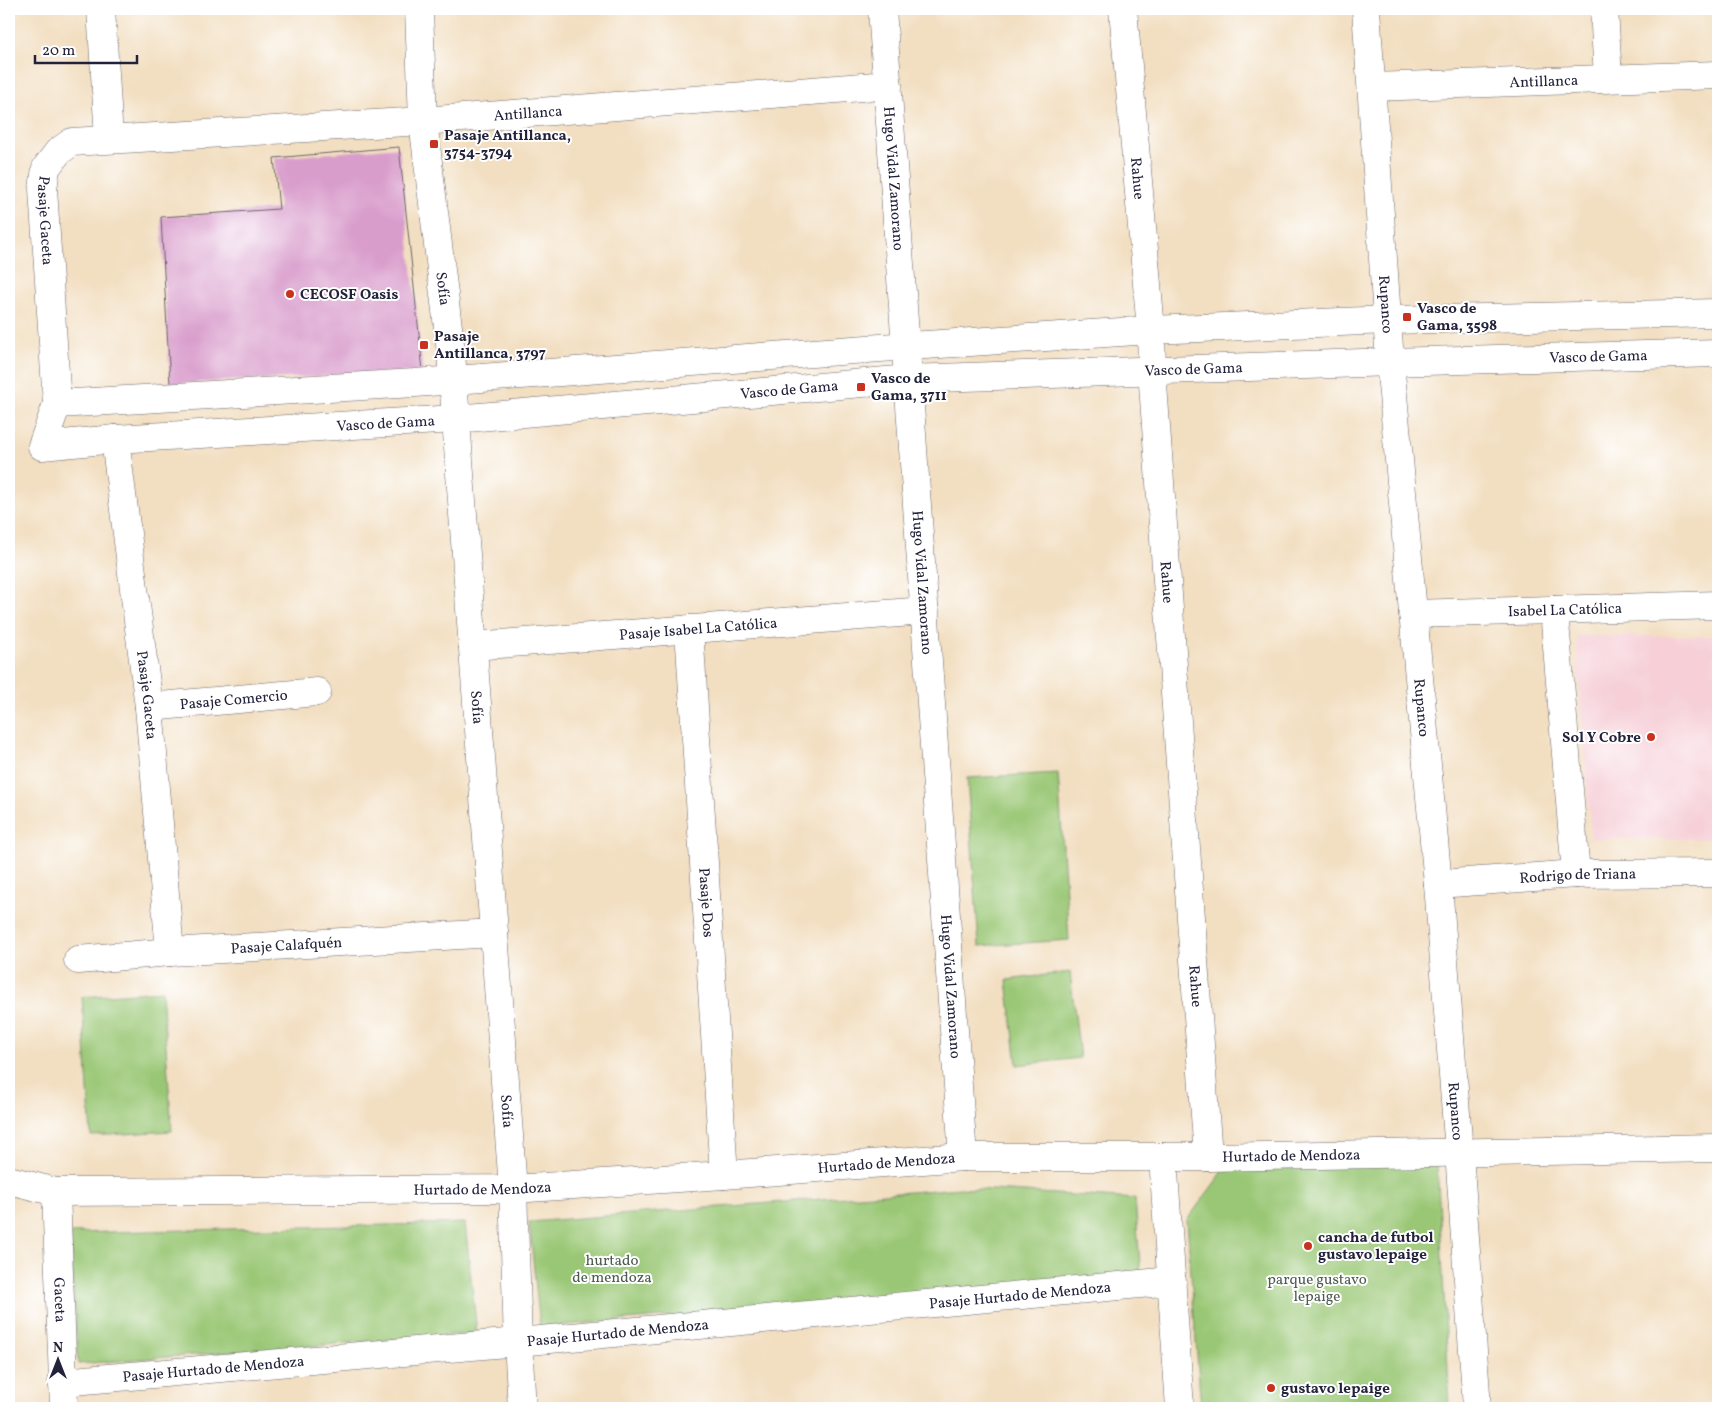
<svg xmlns="http://www.w3.org/2000/svg" width="1727" height="1417" font-family="Vollkorn,serif">
	<rect width="100%" height="100%" fill="#fff"/>
	<filter id="ink" filterUnits="userSpaceOnUse"><feTurbulence type="fractalNoise" baseFrequency=".02" numOctaves="2"/><feDisplacementMap in="SourceGraphic" scale="10" xChannelSelector="R" yChannelSelector="G"/><feConvolveMatrix kernelMatrix="1 2 1 2 8 2 1 2 1" color-interpolation-filters="sRGB"/></filter>
	<filter id="wash" filterUnits="userSpaceOnUse"><feTurbulence type="fractalNoise" baseFrequency=".0096" numOctaves="4" result="noise"/><feDisplacementMap in="SourceGraphic" scale="20" xChannelSelector="R" yChannelSelector="G"/><feGaussianBlur stdDeviation="1.12" result="paint"/><feColorMatrix in="noise" values="0 0 0 0 0 0 0 0 0 0 0 0 0 0 0 0 0 1.4 0 .05"/><feComposite in="paint" operator="in"/></filter>
	<g filter="url(#wash)">
		<rect width="100%" height="100%" fill="#f2dec0"/>
		<!-- built -->
		<polygon fill="#f6cfd7" points="1576,636 1718,636 1718,839 1591,839"/>
		<!-- green -->
		<g fill="#9ac775" stroke="#5e7458">
			<polygon points="1058,773 1069,940 979,946 967,778"/>
			<polygon points="1070,972 1080,1058 1017,1065 1007,980"/>
			<polygon points="162,991 172,1131 91,1136 82,997"/>
			<polygon points="1437,1163 1450,1408 1201,1408 1187,1220 1224,1170"/>
			<polygon points="961,1188 1135,1199 1141,1278 540,1327 529,1222"/>
			<polygon points="465,1223 477,1333 78,1364 70,1233"/>
		</g>
		<g id="blocks">
			<!-- building -->
			<polygon fill="#d99dcc" points="399,147 423,371 170,384 161,217 279,209 274,158"/>
		</g>
	</g>
	<g filter="url(#ink)">
		<use href="#blocks" fill-opacity="0" stroke="#6b646a" stroke-width="1"/>
		<g fill="none" stroke-linecap="round" stroke-linejoin="round">
			<!-- minor casing -->
			<g stroke="#6b646a" stroke-width="29">
				<g id="minor">
					<polyline points="101,9 109,139"/>
					<path id="s1" d="M 419,9 L 423,121 L 451,352 L 513,1189 L 518,1342 L 522,1408"/>
					<path id="s2" d="M 882,9 L 963,1157"/>
					<path id="s3" d="M 1123,9 L 1151,330 L 1152,370 L 1208,1157"/>
					<path id="s4" d="M 1366,9 L 1390,362 L 1438,884 L 1459,1152 L 1477,1408"/>
					<polyline points="1604,9 1608,78"/>
					<path id="s5" d="M 888,85 L 423,121 L 72,142 L 58,152 L 46,168 L 43,189 L 57,404 L 42,446 L 115,439 L 456,419 L 908,379 L 1390,362 L 1718,353"/>
					<path id="s6" d="M 1372,87 L 1718,75"/>
					<polyline points="57,404 415,383 880,348 1151,330 1388,320 1718,313"/>
					<path id="s7" d="M 115,439 L 149,707 L 170,952"/>
					<polyline points="1554,610 1576,874"/>
					<path id="s8" d="M 1413,614 L 1718,605"/>
					<path id="s9" d="M 689,629 L 724,1175"/>
					<path id="s10" d="M 473,646 L 925,611"/>
					<path id="s11" d="M 149,707 L 317,692"/>
					<path id="s12" d="M 1438,884 L 1576,874 L 1718,873"/>
					<path id="s13" d="M 78,960 L 170,952 L 494,933"/>
					<polyline points="1163,1157 1180,1408"/>
					<path id="s14" d="M 9,1180 L 56,1192 L 513,1189 L 724,1175 L 963,1157 L 1208,1157 L 1718,1148"/>
					<path id="s15" d="M 56,1192 L 64,1408"/>
					<path id="s16" d="M 62,1382 L 518,1342 L 1172,1281"/>
				</g>
			</g>
			<!-- minor -->
			<use href="#minor" stroke="#fff" stroke-width="28"/>
		</g>
	</g>
	<!-- markers -->
	<g fill="#c8321e" stroke="#fff" stroke-width="2">
		<rect x="429" y="139" width="10" height="10" rx="2.5"/>
		<circle cx="290" cy="294" r="5"/>
		<rect x="1402" y="312" width="10" height="10" rx="2.5"/>
		<rect x="419" y="340" width="10" height="10" rx="2.5"/>
		<rect x="856" y="382" width="10" height="10" rx="2.5"/>
		<circle cx="1651" cy="737" r="5"/>
		<circle cx="1308" cy="1246" r="5"/>
		<circle cx="1271" cy="1388" r="5"/>
	</g>
	<g text-anchor="middle" stroke-width="4" stroke-linejoin="round" paint-order="stroke">
		<!-- street labels -->
		<g font-size="15" fill="#22223b" stroke="#fff">
			<text dy="5" stroke="none"><textPath href="#s6" startOffset="172">Antillanca</textPath></text>
			<text transform="translate(528 113) rotate(-4)" y="5">Antillanca</text>
			<text dy="5" stroke="none"><textPath href="#s2" startOffset="170">Hugo Vidal Zamorano</textPath></text>
			<text dy="5" stroke="none"><textPath href="#s3" startOffset="170">Rahue</textPath></text>
			<text dy="5" stroke="none"><textPath href="#s5" startOffset="908">Pasaje Gaceta</textPath></text>
			<text dy="5" stroke="none"><textPath href="#s1" startOffset="281">Sofía</textPath></text>
			<text dy="5" stroke="none"><textPath href="#s4" startOffset="296">Rupanco</textPath></text>
			<text dy="5" stroke="none"><textPath href="#s5" startOffset="2696">Vasco de Gama</textPath></text>
			<text dy="5" stroke="none"><textPath href="#s5" startOffset="2291">Vasco de Gama</textPath></text>
			<text dy="5" stroke="none"><textPath href="#s5" startOffset="1886">Vasco de Gama</textPath></text>
			<text dy="5" stroke="none"><textPath href="#s5" startOffset="1481">Vasco de Gama</textPath></text>
			<text dy="5" stroke="none"><textPath href="#s2" startOffset="575">Hugo Vidal Zamorano</textPath></text>
			<text dy="5" stroke="none"><textPath href="#s3" startOffset="575">Rahue</textPath></text>
			<text dy="5" stroke="none"><textPath href="#s8" startOffset="152">Isabel La Católica</textPath></text>
			<text dy="5" stroke="none"><textPath href="#s10" startOffset="226">Pasaje Isabel La Católica</textPath></text>
			<text dy="5" stroke="none"><textPath href="#s7" startOffset="258">Pasaje Gaceta</textPath></text>
			<text dy="5" stroke="none"><textPath href="#s11" startOffset="85">Pasaje Comercio</textPath></text>
			<text dy="5" stroke="none"><textPath href="#s1" startOffset="701">Sofía</textPath></text>
			<text dy="5" stroke="none"><textPath href="#s4" startOffset="701">Rupanco</textPath></text>
			<text dy="5" stroke="none"><textPath href="#s12" startOffset="140">Rodrigo de Triana</textPath></text>
			<text dy="5" stroke="none"><textPath href="#s9" startOffset="274">Pasaje Dos</textPath></text>
			<text dy="5" stroke="none"><textPath href="#s13" startOffset="209">Pasaje Calafquén</textPath></text>
			<text dy="5" stroke="none"><textPath href="#s2" startOffset="980">Hugo Vidal Zamorano</textPath></text>
			<text dy="5" stroke="none"><textPath href="#s3" startOffset="980">Rahue</textPath></text>
			<text dy="5" stroke="none"><textPath href="#s1" startOffset="1106">Sofía</textPath></text>
			<text dy="5" stroke="none"><textPath href="#s4" startOffset="1106">Rupanco</textPath></text>
			<text dy="5" stroke="none"><textPath href="#s14" startOffset="1285">Hurtado de Mendoza</textPath></text>
			<text dy="5" stroke="none"><textPath href="#s14" startOffset="880">Hurtado de Mendoza</textPath></text>
			<text dy="5" stroke="none"><textPath href="#s14" startOffset="475">Hurtado de Mendoza</textPath></text>
			<text dy="5" stroke="none"><textPath href="#s16" startOffset="962">Pasaje Hurtado de Mendoza</textPath></text>
			<text dy="5" stroke="none"><textPath href="#s15" startOffset="108">Gaceta</textPath></text>
			<text dy="5" stroke="none"><textPath href="#s16" startOffset="558">Pasaje Hurtado de Mendoza</textPath></text>
			<text dy="5" stroke="none"><textPath href="#s16" startOffset="152">Pasaje Hurtado de Mendoza</textPath></text>
		</g>
		<!-- poi labels -->
		<g font-size="15" font-weight="bold" fill="#22223b" stroke="#fff" text-anchor="start">
			<text x="444" y="140">Pasaje Antillanca,<tspan x="444" dy="17">3754-3794</tspan></text>
			<text x="300" y="299">CECOSF Oasis</text>
			<text x="1417" y="313">Vasco de<tspan x="1417" dy="17">Gama, 3598</tspan></text>
			<text x="434" y="341">Pasaje<tspan x="434" dy="17">Antillanca, 3797</tspan></text>
			<text x="871" y="383">Vasco de<tspan x="871" dy="17">Gama, 3711</tspan></text>
			<text x="1641" y="742" text-anchor="end">Sol Y Cobre</text>
			<text x="1318" y="1242">cancha de futbol<tspan x="1318" dy="17">gustavo lepaige</tspan></text>
			<text x="1281" y="1393">gustavo lepaige</text>
		</g>
		<!-- park labels -->
		<g font-size="15" fill="#4c5c4f" stroke="#fff">
			<text x="612" y="1265">hurtado<tspan x="612" dy="17">de mendoza</tspan></text>
			<text x="1317" y="1284">parque gustavo<tspan x="1317" dy="17">lepaige</tspan></text>
		</g>
	</g>
	<!-- margin -->
	<rect width="1727" height="1417" fill="none" stroke="#fff" stroke-width="30"/>
	<!-- north arrow -->
	<g transform="translate(58 1360)" stroke="#ffffff" stroke-width="4" paint-order="stroke">
	<path d="M0-4L9 19L0 12L-9 19Z" fill="#22223b"/>
	<text y="-8" font-size="14" font-weight="bold" text-anchor="middle" fill="#22223b">N</text>
	</g>
	<!-- scale -->
	<path d="M35 55v8h102v-8" fill="none" stroke="#22223b" stroke-width="2.5"/>
	<text x="42" y="55" font-size="15" fill="#22223b" stroke="#ffffff" stroke-width="4" paint-order="stroke">20 m</text>
</svg>
